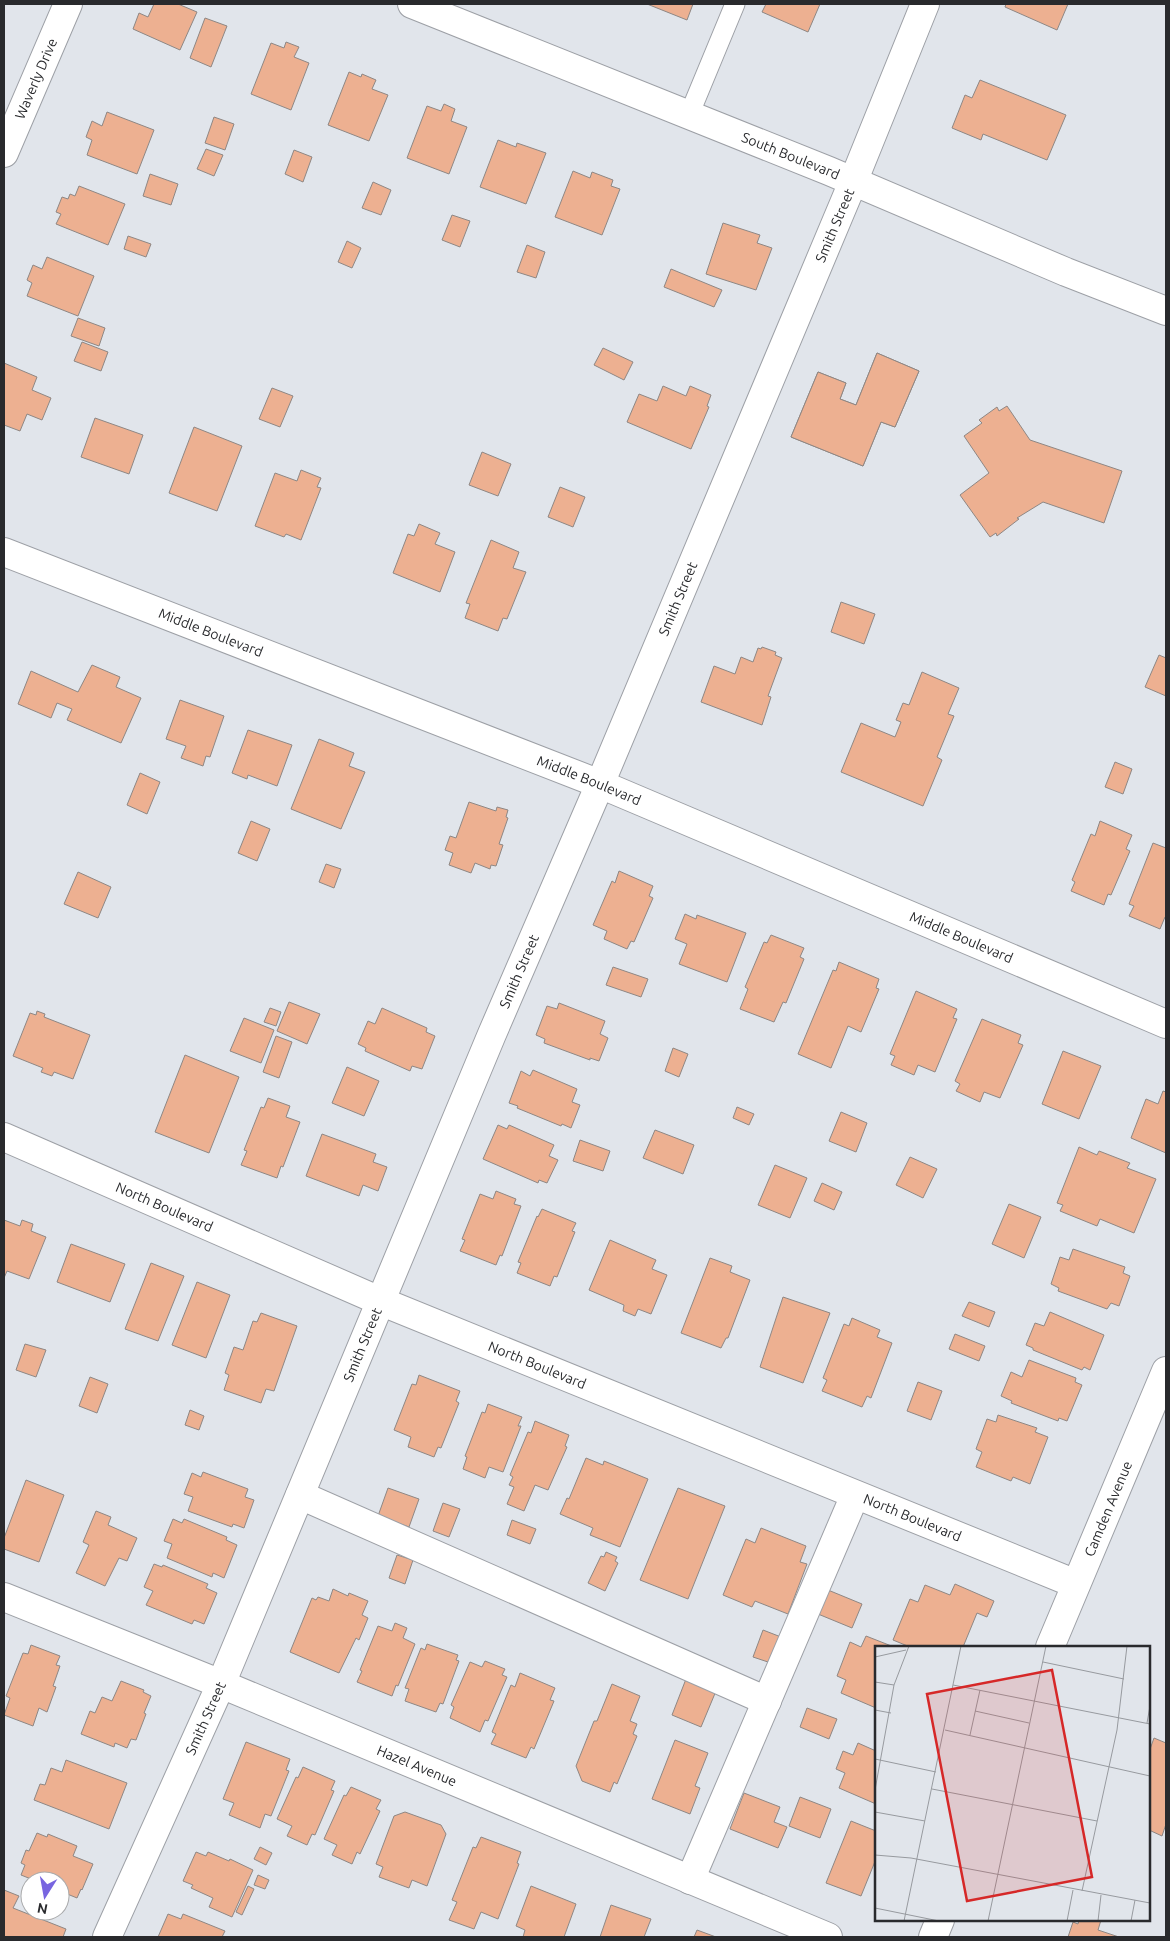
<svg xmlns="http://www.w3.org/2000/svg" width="1170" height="1941" font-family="Ubuntu,sans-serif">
	<rect width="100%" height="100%" fill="#e1e5eb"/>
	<!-- building -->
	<g fill="#edb091" stroke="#8e8784" fill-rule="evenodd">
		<polygon points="154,4 178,4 197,12 180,50 133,29 139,13 148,17"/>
		<polygon points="647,4 693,4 687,20"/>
		<polygon points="766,4 820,4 808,32 762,12"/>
		<polygon points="1006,4 1068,4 1057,30 1005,7"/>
		<polygon points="205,18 227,26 211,67 190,58"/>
		<polygon points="286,42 299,47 294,57 309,63 291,110 251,94 271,43 284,48"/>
		<polygon points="349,72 361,77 362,74 376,80 372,89 388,95 369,141 328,125"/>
		<polygon points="980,80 1066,115 1047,160 983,134 981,140 952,128 965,95 972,98"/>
		<polygon points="444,104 455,109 451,121 467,127 449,174 407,158 427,106 441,111"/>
		<polygon points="107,112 154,130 137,174 87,155 92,140 86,137 92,121 102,126"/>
		<polygon points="214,117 234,124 225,150 205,143"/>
		<polygon points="498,140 516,147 517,143 546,153 526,204 480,187"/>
		<polygon points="206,149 223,155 214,176 197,169"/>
		<polygon points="294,150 312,157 303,182 285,174"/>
		<polygon points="573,171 590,178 592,172 613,180 611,186 620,189 602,235 555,217"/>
		<polygon points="150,174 178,184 171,205 143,196"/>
		<polygon points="373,182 391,190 381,215 362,208"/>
		<polygon points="79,186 125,204 108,245 56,224 61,214 56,212 62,197 68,199 70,194 75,196"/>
		<polygon points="452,215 470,221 460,247 442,240"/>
		<polygon points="723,223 760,235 757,243 772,248 756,290 706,274"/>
		<polygon points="128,236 151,244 146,257 124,249"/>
		<polygon points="347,241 361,248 352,268 338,262"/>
		<polygon points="527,245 545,252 536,278 517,272"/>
		<polygon points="47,257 94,276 78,316 27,296 32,283 27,280 33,265 42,269"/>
		<polygon points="671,269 722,290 714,307 664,287"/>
		<polygon points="78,318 105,328 99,346 71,336"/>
		<polygon points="82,342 108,352 101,371 74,361"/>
		<polygon points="603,348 633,362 624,380 594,365"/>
		<path d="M 877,353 L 919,371 L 895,427 L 881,422 L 863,466 L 791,437 L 818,372 L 846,383 L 840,399 L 856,405 ZM 830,419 L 848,426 L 844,437 L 826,429 Z"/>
		<polygon points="877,353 919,371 895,427 881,422 863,466 791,437 818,372 846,383 840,399 856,405"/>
		<polygon points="4,363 37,377 32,390 51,398 42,420 27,414 20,431 4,425"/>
		<polygon points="663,386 686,396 690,386 711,395 707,406 709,407 691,449 627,422 639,394 657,401"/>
		<polygon points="272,388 293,396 280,427 259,419"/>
		<polygon points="1007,406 1030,440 1122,471 1104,523 1043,502 1017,518 1019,519 997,536 996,533 990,537 960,495 989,473 964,436 982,423 979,420 997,407 999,411"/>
		<polygon points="95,418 143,435 129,474 81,457"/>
		<polygon points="194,427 242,446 217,511 169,493"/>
		<polygon points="482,452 511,464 498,496 469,485"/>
		<polygon points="301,470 321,478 317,487 321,488 301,540 286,534 284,537 255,526 275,473 297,481"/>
		<polygon points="560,487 585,497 573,527 548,517"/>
		<polygon points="419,524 440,533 435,544 455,552 440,592 393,573 408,534 414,536"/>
		<polygon points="491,540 519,552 513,568 526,572 507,619 503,618 498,631 465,618 470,604 466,603"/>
		<polygon points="841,602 875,614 864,644 831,632"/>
		<polygon points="762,647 776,652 775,655 782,658 768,696 771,697 762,725 701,702 714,666 735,674 741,657 753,662 758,648 761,649"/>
		<polygon points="1159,655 1166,658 1166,696 1145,687"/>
		<polygon points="92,665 120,677 116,687 141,698 121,743 67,720 72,709 57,703 51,718 18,704 31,671 78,692"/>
		<polygon points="922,672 959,688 948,714 954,716 937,757 942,760 923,806 841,772 861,723 895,737 901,722 896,720 903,703 909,705"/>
		<polygon points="180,700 224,716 210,757 206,756 203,766 181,758 186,746 166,739"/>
		<polygon points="248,730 292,745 277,786 248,775 247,779 232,773"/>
		<polygon points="319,739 354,753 349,766 365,772 341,829 291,809"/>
		<polygon points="1115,762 1132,769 1123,794 1105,787"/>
		<polygon points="140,773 160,782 147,814 127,805"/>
		<polygon points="469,802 496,811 497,807 508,810 506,817 508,818 499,844 503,845 496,866 491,865 490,869 475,863 471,873 449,865 453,853 445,850 450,836 456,838"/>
		<polygon points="251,821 270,829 257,861 238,853"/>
		<polygon points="1100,821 1132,835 1126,849 1130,851 1111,895 1108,894 1104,905 1071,891 1075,882 1072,880 1091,834 1095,836"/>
		<polygon points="1153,843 1166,848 1166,918 1165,917 1160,929 1129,916 1134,906 1129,904"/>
		<polygon points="326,864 341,869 334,888 319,882"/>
		<polygon points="619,871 653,886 649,896 653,898 634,942 631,941 627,949 604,939 607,931 593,925 612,881 615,883"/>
		<polygon points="78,872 111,887 98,918 64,904"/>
		<polygon points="685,914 696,919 697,915 746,933 727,982 679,964 687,944 675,939"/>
		<polygon points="771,935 804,948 800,957 804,959 786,1003 783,1002 774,1022 740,1009 748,989 745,987 764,942 767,943"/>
		<polygon points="839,962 879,979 876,988 879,989 861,1032 848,1026 831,1068 798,1054 833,970 836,971"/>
		<polygon points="613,967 648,979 641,997 606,985"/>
		<polygon points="916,991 957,1009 953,1018 957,1019 935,1072 918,1065 914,1075 891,1065 895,1056 890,1054"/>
		<polygon points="289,1002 320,1014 307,1044 277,1031"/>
		<polygon points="559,1003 605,1021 600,1034 608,1038 599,1061 590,1058 590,1060 544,1043 545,1039 536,1035 547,1006 557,1009"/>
		<polygon points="270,1008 281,1012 276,1026 264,1022"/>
		<polygon points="382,1008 427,1028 426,1032 435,1036 422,1069 412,1066 410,1071 365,1051 366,1048 358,1044 368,1021 375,1024"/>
		<polygon points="37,1011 45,1014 44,1017 90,1035 73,1079 54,1072 52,1076 41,1072 43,1068 13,1056 30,1013 36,1015"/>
		<polygon points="244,1018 274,1030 261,1063 230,1051"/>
		<polygon points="982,1019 1021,1035 1018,1043 1023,1045 1000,1098 984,1092 980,1102 956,1091 960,1084 955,1081"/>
		<polygon points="276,1036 292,1042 279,1078 263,1072"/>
		<polygon points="673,1048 688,1054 679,1077 665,1071"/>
		<polygon points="1063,1051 1101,1066 1079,1119 1042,1104"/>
		<polygon points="185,1055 239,1077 209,1153 155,1132"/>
		<polygon points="347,1067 379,1081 364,1116 332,1103"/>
		<polygon points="533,1070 577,1089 572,1102 580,1105 571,1128 562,1124 561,1126 517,1108 518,1106 509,1103 521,1071 530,1076"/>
		<polygon points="1163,1091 1166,1092 1166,1153 1131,1138 1146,1099 1158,1104"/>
		<polygon points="268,1098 290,1106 286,1117 300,1122 283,1167 281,1166 277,1178 241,1165 247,1151 244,1150 261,1107 264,1108"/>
		<polygon points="737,1107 754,1114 749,1125 733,1118"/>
		<polygon points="841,1112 867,1123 856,1152 829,1141"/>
		<polygon points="498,1125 507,1129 509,1125 554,1145 549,1156 558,1160 547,1183 539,1180 538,1183 483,1159"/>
		<polygon points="655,1130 694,1145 683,1174 643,1158"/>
		<polygon points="322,1134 376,1154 373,1162 387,1167 378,1191 363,1185 359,1196 306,1176"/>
		<polygon points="580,1140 610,1151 603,1171 573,1161"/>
		<polygon points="1079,1147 1097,1155 1099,1151 1130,1163 1127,1168 1156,1179 1134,1233 1100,1219 1097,1226 1060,1211 1063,1205 1057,1203"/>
		<polygon points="910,1157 937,1169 923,1198 896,1185"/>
		<polygon points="775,1165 807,1178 790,1218 758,1205"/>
		<polygon points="822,1183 842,1192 834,1210 814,1201"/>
		<polygon points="496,1191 516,1199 514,1204 521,1206 502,1256 500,1255 496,1265 460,1251 465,1240 462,1239 480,1194 493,1199"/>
		<polygon points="1009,1204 1041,1217 1024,1258 992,1244"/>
		<polygon points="542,1209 576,1223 572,1231 575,1232 557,1277 554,1276 550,1286 517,1273 521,1263 518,1262 537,1216 538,1217"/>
		<polygon points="4,1220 20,1226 22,1220 33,1224 31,1231 46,1237 29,1279 7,1271 4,1278"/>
		<polygon points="610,1240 656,1260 652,1269 667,1275 651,1314 638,1309 635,1316 623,1311 624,1305 589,1290"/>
		<polygon points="71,1244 125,1264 110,1302 57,1282"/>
		<polygon points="1073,1249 1125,1267 1123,1273 1130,1276 1119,1306 1111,1303 1107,1309 1058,1291 1059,1288 1051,1284 1060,1257 1069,1260"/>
		<polygon points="710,1258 732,1266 730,1272 750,1280 728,1338 726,1338 721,1348 681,1333"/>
		<polygon points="151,1263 184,1276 158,1341 125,1329"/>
		<polygon points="197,1282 230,1295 206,1358 172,1345"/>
		<polygon points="783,1297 830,1313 803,1383 760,1367"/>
		<polygon points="969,1302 995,1312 989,1327 962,1316"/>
		<polygon points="1050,1312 1104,1335 1090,1370 1084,1367 1082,1370 1033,1350 1033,1348 1026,1345 1035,1323 1044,1326"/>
		<polygon points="261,1313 297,1326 274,1391 266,1389 261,1403 224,1390 229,1375 225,1373 234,1347 243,1350 253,1321 257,1322"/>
		<polygon points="852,1318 880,1330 877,1337 892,1343 871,1398 867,1396 862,1407 822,1391 827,1380 823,1378 844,1324 849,1326"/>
		<polygon points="955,1334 985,1346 979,1361 949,1349"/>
		<polygon points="25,1344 46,1350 36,1377 16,1370"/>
		<polygon points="1029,1360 1076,1378 1075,1382 1082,1385 1067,1421 1059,1418 1058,1421 1011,1403 1012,1401 1001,1396 1011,1372 1022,1377"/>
		<polygon points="419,1375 460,1391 456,1401 459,1403 441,1448 438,1447 434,1457 408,1447 411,1437 394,1430 412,1384 416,1385"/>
		<polygon points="90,1377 108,1384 97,1413 79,1406"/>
		<polygon points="918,1382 942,1391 931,1420 907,1411"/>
		<polygon points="488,1404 522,1417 518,1426 521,1426 503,1472 489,1467 485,1478 463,1469 467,1457 465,1456 482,1412 485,1413"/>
		<polygon points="190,1410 204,1416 199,1430 185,1425"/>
		<polygon points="998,1415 1037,1428 1035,1432 1048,1437 1030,1484 1013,1477 1011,1481 976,1467 982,1452 976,1449 987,1419 996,1422"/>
		<polygon points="535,1421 569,1435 565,1446 567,1447 548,1490 535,1485 524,1511 507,1504 514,1487 509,1485 513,1477 510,1475 528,1432 531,1433"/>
		<polygon points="586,1458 603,1465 604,1461 648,1479 620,1547 590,1535 593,1528 560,1514 567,1498 569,1499"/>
		<polygon points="203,1472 248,1489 245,1497 254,1500 244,1528 233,1524 232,1527 188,1511 193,1497 184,1494 192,1473 201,1477"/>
		<polygon points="26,1480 64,1495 39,1562 4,1549 4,1538"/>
		<polygon points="388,1488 419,1499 409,1527 378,1516"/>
		<polygon points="678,1488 725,1506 688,1599 640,1580"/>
		<polygon points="443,1503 460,1509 449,1537 433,1531"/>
		<polygon points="96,1511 111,1517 108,1525 137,1538 127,1561 119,1558 105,1586 76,1573 89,1545 83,1542"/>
		<polygon points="173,1519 182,1523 184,1519 227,1537 226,1540 237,1545 224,1578 213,1573 212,1577 167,1558 172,1544 164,1541"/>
		<polygon points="512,1520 536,1529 530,1544 507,1535"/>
		<polygon points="761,1528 806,1546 800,1562 807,1564 788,1614 755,1601 752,1607 723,1595 746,1539 755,1543"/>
		<polygon points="606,1552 617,1557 615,1561 618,1563 605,1591 588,1583 601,1556 604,1557"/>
		<polygon points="397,1555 413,1560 405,1584 389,1578"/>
		<polygon points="154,1564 162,1567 163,1565 208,1584 206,1588 217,1593 204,1624 194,1620 192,1624 146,1605 153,1591 144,1587"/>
		<polygon points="955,1584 994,1601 987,1617 977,1613 963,1647 910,1647 893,1640 910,1599 918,1602 925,1585 950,1595"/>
		<polygon points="333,1589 348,1596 349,1593 368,1601 362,1615 368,1618 359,1640 356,1638 339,1673 290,1652 312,1598 316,1600 318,1597 329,1601"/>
		<polygon points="828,1590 862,1604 852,1628 818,1614"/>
		<polygon points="395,1623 407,1628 403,1638 415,1644 398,1686 396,1685 392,1696 357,1682 362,1671 360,1670 378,1626 392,1631"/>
		<polygon points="763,1630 781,1637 771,1663 753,1657"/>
		<polygon points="866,1636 894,1647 876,1647 876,1708 841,1693 846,1680 837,1676 850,1642 861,1647"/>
		<polygon points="427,1644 458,1655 456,1660 459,1661 443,1704 440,1703 436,1712 405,1701 409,1689 405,1688 421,1648 425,1650"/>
		<polygon points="31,1645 60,1656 56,1665 60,1666 53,1686 56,1687 47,1712 39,1708 33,1726 4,1715 10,1698 6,1696 23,1653 28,1654"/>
		<polygon points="485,1661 505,1669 502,1675 507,1677 488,1721 485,1720 480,1732 450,1718 454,1707 451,1705 470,1662 482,1667"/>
		<polygon points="520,1673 555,1688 550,1700 554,1701 534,1749 531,1747 526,1758 491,1744 496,1734 492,1732 511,1685 515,1687"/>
		<polygon points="686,1679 716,1691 701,1727 672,1715"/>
		<polygon points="121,1681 144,1690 143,1692 151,1696 144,1713 146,1714 136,1740 131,1739 127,1748 115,1743 114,1747 81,1734 90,1711 95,1713 102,1697 112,1701"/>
		<polygon points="612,1684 640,1696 630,1721 637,1724 633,1734 637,1736 617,1784 614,1782 610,1792 582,1781 576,1766 594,1721 597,1721"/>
		<polygon points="807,1708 837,1719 829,1739 800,1727"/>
		<polygon points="1154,1738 1166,1743 1166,1824 1162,1836 1149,1830 1149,1752"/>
		<polygon points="675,1740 708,1753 695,1786 700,1788 690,1814 652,1799"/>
		<polygon points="246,1742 290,1759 286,1770 289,1771 271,1816 265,1814 260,1828 229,1815 234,1803 223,1799"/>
		<polygon points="858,1743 876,1751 876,1804 839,1788 845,1773 836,1769 843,1751 853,1755"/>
		<polygon points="66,1760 127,1783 109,1829 34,1800 40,1784 45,1785 51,1768 62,1772"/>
		<polygon points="303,1767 335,1781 331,1790 334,1791 315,1835 312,1834 307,1845 287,1836 292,1826 277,1819 296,1777 298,1778"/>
		<polygon points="351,1787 381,1800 376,1809 380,1811 360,1854 357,1852 352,1864 332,1855 337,1845 324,1839 344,1795 346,1796"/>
		<polygon points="744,1793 780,1807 774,1822 787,1827 778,1848 730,1829"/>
		<polygon points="800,1797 831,1809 820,1838 789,1826"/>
		<polygon points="405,1812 441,1825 446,1834 427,1886 412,1880 409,1888 379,1877 383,1867 376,1864 394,1816"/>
		<polygon points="851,1821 876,1831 876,1859 861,1896 826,1883"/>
		<polygon points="37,1833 47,1837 48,1834 77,1846 73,1856 93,1864 82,1890 81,1889 77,1898 60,1891 60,1881 36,1881 21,1875 25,1865 21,1863 26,1850 29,1851"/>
		<polygon points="481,1837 521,1852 517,1863 519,1864 498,1919 481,1912 474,1929 449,1920 457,1902 452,1900 473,1847 476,1848"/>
		<polygon points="260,1847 272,1853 266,1865 254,1859"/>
		<polygon points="196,1852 206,1856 208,1852 229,1861 230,1859 253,1870 232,1917 209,1907 213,1898 191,1888 193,1885 183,1881"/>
		<polygon points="258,1875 269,1880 265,1889 254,1885"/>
		<polygon points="248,1886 254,1889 242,1915 236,1912"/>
		<polygon points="531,1886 576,1904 564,1937 523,1937 525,1930 516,1926"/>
		<polygon points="4,1890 19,1896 13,1908 66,1929 63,1937 4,1937"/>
		<polygon points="611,1905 651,1919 644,1937 600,1937"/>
		<polygon points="168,1914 181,1919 183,1914 225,1931 222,1937 158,1937"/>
		<polygon points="1079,1920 1101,1920 1098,1930 1119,1937 1068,1937 1073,1922 1078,1924"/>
		<polygon points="697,1930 716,1937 694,1937"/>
	</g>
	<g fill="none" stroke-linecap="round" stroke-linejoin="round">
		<!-- lane casing -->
		<g stroke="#9da0a6" stroke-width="21">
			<polyline id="lane" points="689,115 735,4"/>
		</g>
		<!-- street casing -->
		<g stroke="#9da0a6" stroke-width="30">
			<g id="street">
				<path id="s1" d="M 412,4 L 829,171 L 1066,272 L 1166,311"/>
				<path id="s2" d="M 4,552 L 600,784 L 1166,1024"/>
				<path id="s3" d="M 4,1137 L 380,1301 L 1076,1584"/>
				<polyline points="300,1495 767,1701"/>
				<path id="s4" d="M 4,1597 L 221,1684 L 828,1937"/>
				<polyline points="690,1880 855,1495"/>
				<path id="s5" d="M 107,1937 L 221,1684 L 492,1034 L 600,784 L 853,182 L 925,4"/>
			</g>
		</g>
		<!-- secondary casing -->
		<g stroke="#9da0a6" stroke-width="30">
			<g id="secondary">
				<path id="s6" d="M 4,153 L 68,4"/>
				<path id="s7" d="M 1050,1647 L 1166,1371"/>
				<polyline points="933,1937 940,1920"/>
			</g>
		</g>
		<!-- lane -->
		<use href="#lane" stroke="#fff" stroke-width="19"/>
		<!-- street -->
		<use href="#street" stroke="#fff" stroke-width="28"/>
		<!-- secondary -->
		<use href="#secondary" stroke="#fff" stroke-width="28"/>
	</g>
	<g text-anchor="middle" stroke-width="4" stroke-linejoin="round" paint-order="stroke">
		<!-- street labels -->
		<g font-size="14" fill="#292a2d" stroke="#fff">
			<text dy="5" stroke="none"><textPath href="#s6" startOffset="81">Waverly Drive</textPath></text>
			<text dy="5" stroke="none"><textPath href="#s1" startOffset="408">South Boulevard</textPath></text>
			<text dy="5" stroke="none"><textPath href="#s5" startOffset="1860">Smith Street</textPath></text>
			<text dy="5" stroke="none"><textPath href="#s5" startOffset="1455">Smith Street</textPath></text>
			<text dy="5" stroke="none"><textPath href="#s2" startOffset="222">Middle Boulevard</textPath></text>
			<text dy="5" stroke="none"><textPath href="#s2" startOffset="628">Middle Boulevard</textPath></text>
			<text dy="5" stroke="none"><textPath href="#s2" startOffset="1032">Middle Boulevard</textPath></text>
			<text dy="5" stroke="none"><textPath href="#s5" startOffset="1050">Smith Street</textPath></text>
			<text dy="5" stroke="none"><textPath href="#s3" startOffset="175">North Boulevard</textPath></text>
			<text dy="5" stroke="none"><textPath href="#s5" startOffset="645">Smith Street</textPath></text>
			<text dy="5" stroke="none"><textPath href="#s3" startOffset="580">North Boulevard</textPath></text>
			<text dy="5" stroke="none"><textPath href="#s7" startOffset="150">Camden Avenue</textPath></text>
			<text dy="5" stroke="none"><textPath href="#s3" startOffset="985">North Boulevard</textPath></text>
			<text dy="5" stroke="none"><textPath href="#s5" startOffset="240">Smith Street</textPath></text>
			<text dy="5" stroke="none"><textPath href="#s4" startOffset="446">Hazel Avenue</textPath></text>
		</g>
	</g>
	<!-- overview -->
	<g transform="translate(875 1646)">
		<rect width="275" height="275" fill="#e1e5eb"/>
		<path fill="none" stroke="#979a9f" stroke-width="1" d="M 0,11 L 31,4M 168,16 L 249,33M 0,36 L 19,39M 78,39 L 275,78M 0,64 L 16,67M 100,65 L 154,77M 272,77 L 275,60M 70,84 L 275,130M 95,89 L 105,44M 0,113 L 61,126M 57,143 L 222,175M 0,144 L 19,39 L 34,0M 0,166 L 50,175M 0,209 L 36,212 L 275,257M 207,245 L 242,84 L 252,0M 0,262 L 64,275M 29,275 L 86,0M 113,275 L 171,0M 192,275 L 198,244M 223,275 L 226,249M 256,275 L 260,254"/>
		<path fill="#d62828" fill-opacity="0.15" stroke="#d62828" stroke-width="2.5" d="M 177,24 L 217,231 L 92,255 L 52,48 Z"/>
		<rect width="275" height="275" fill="none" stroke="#292a2d" stroke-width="2.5"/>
	</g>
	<!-- border -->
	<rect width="1170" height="1941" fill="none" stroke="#292a2d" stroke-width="10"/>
	<!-- north arrow -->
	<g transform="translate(45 1896) rotate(191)"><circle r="24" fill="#ffffff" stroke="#a9aaab"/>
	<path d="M0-4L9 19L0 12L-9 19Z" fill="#7865e0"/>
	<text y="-8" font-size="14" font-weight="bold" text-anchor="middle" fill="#292a2d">N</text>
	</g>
</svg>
